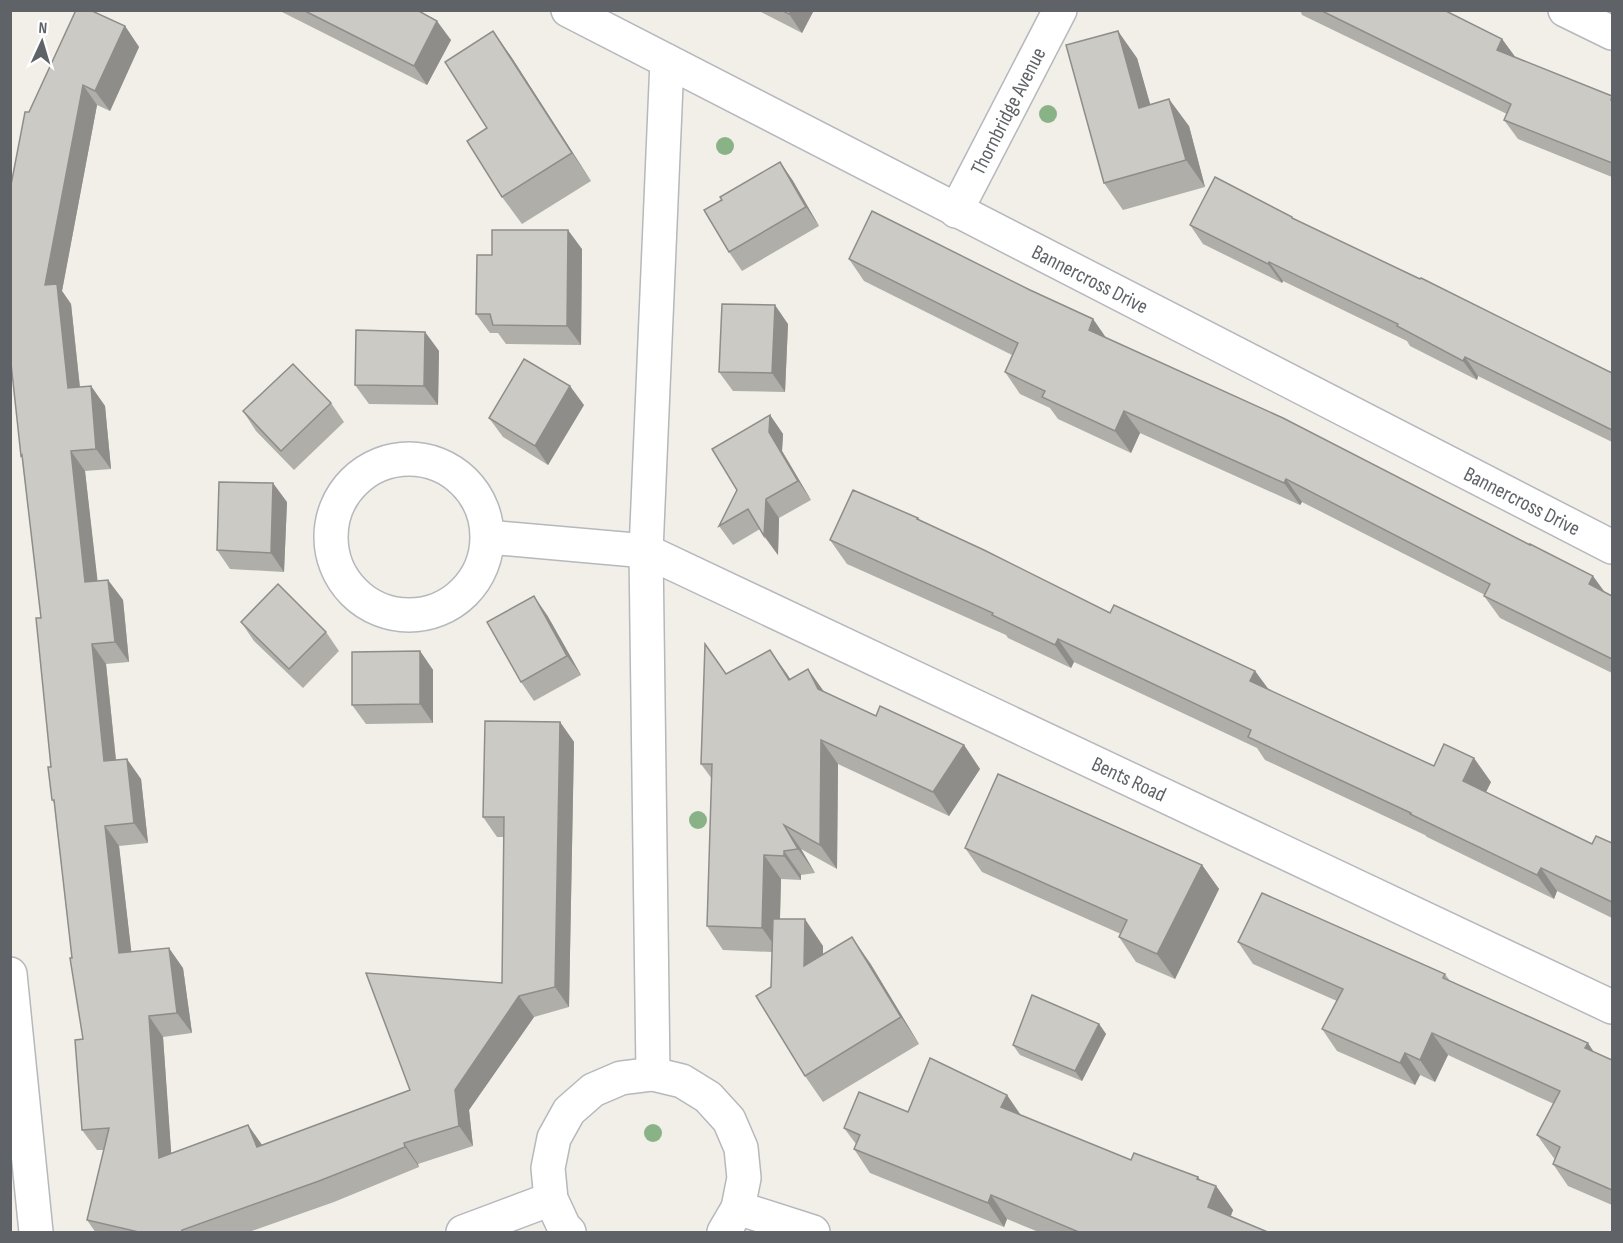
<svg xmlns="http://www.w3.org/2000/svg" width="1623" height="1243" font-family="'Sofia Sans Condensed',sans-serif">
	<rect width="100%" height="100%" fill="#f1efe8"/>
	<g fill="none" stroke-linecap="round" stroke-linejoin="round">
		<!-- minor casing -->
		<g stroke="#b5b8bc" stroke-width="36">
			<g id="minor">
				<polyline points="568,10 1612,547"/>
				<polyline points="1565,10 1612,33"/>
				<polyline points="956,211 1060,10"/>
				<circle cx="409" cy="537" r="78"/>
				<polyline points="488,537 646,551 1612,1007"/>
				<polyline points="10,974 36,1232"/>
				<polyline points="653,1074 646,551 667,61"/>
				<polyline points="738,1208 813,1232"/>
				<polyline points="463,1232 551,1199"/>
				<polyline points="569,1232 564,1227 551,1199 548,1168 554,1138 569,1111 593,1090 621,1078 653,1074 682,1081 708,1097 729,1120 741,1148 744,1178 738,1208 724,1232"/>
			</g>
		</g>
		<!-- minor -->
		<use href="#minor" stroke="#fff" stroke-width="33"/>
	</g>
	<!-- trees -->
	<g fill="#89b387">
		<circle cx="1048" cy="114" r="9"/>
		<circle cx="725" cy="146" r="9"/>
		<circle cx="698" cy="820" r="9"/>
		<circle cx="653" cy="1133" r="9"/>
	</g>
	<!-- wall -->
	<g fill="#afaea9">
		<polygon points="278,10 417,10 451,40 427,85"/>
		<polygon points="757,10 814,10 802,33"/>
		<polygon points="1300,10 1444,10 1502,39 1515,57 1612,97 1612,177 1518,139 1504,120 1507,114 1302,15"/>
		<polygon points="125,26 139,47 110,111 97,105 62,291 71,304 80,387 91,386 105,406 111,469 85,471 97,581 108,580 123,600 129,662 106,664 116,760 141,779 148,843 119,846 131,952 183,968 192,1033 163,1037 171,1153 248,1125 262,1145 410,1090 502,983 504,837 497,837 483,817 560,722 574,742 569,1007 534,1017 469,1110 473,1146 418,1164 419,1167 334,1202 246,1233 96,1233 87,1220 104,1150 97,1150 82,1130 83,1039 72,958 54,803 52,800 51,767 41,618 22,458 21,456 29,112"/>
		<polygon points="493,31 512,58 591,181 522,224 502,197 487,128"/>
		<polygon points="1137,58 1150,105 1189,126 1205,187 1123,210 1104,183"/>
		<polygon points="780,162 793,181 819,226 742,271 729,252 722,200"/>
		<polygon points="1294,219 1612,373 1612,442 1478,376 1477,380 1410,346 1407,341 1283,281 1282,283 1203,244 1190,225"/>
		<polygon points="582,249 581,345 506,344 498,333 490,333 476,314 492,255"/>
		<polygon points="849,259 1030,290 1093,319 1106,338 1612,596 1612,673 1500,618 1484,596 1485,595 1302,502 1300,505 1140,433 1131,453 1058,419 1050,408 1020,394 1005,372 1012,355 864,281"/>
		<polygon points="788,324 785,392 733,391 719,372"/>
		<polygon points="425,332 439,351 438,405 369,404 355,385"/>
		<polygon points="331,403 344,422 294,470 256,431 243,411"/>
		<polygon points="584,405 548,465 503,437 489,418"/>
		<polygon points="770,415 783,434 782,451 811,500 779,518 778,555 760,529 733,545 719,526 737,490"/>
		<polygon points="287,502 284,572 230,569 217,550"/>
		<polygon points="918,518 920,520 1110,613 1255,671 1269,690 1434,766 1491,782 1486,792 1592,844 1612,843 1612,918 1557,891 1554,899 1427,837 1425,835 1265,760 1257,748 1074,662 1071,668 1008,638 1006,635 847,564 830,540"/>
		<polygon points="547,615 581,675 534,701 521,682"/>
		<polygon points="241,622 326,632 339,651 303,688 254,641"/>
		<polygon points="770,650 790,679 824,692 876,716 964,745 980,769 949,816 838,764 837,869 801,849 815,873 801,875 801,880 781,879 780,919 823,946 823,954 870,963 919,1044 823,1102 805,1076 771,987 772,952 723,950 707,926 712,779 701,764"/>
		<polygon points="420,651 433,670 433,723 366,724 352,705"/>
		<polygon points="965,848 1202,865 1219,889 1175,979 1136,962 1119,937 1121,934 982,872"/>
		<polygon points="1238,942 1445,974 1450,981 1593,1052 1612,1060 1612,1205 1568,1186 1553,1164 1555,1159 1553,1157 1537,1135 1554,1104 1448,1055 1435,1082 1420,1075 1415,1085 1337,1051 1322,1029 1337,1001 1253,964"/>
		<polygon points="1099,1024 1106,1034 1082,1081 1020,1055 1013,1045"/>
		<polygon points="1007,1095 1021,1115 1131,1160 1198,1177 1200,1180 1216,1186 1233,1210 1231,1216 1270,1233 1041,1233 1007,1219 1004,1227 870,1173 854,1149 856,1144 844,1128 908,1112"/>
	</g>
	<!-- shaded-wall -->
	<g fill="#8f8d8a">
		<polygon points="791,10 814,10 802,33 789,14"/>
		<polygon points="437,21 451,40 427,85 414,66"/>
		<polygon points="125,26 139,47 110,111 95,91"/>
		<polygon points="493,31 512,58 591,181 572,153"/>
		<polygon points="1118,31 1137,58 1159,135 1139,108"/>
		<polygon points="1502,39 1516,58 1497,50"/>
		<polygon points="83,85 97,105 62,291 71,304 82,408 68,388 45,285"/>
		<polygon points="1169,99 1189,126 1205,187 1186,160"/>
		<polygon points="780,162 793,181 819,226 806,207"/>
		<polygon points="568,230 582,249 581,345 567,326"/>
		<polygon points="1269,262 1283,281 1282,283 1268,264"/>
		<polygon points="775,305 788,324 785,392 772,373"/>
		<polygon points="1093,319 1109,342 1089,330"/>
		<polygon points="425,332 439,351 438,405 424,386"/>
		<polygon points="1465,357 1478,376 1477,380 1463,361"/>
		<polygon points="91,386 105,406 111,469 96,449"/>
		<polygon points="570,386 584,405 548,465 535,446"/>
		<polygon points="1124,411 1140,433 1131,453 1115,431"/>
		<polygon points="770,415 783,434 782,451 811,500 798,481 769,432"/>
		<polygon points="71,451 85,471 100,602 85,582"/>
		<polygon points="1286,479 1302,502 1300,505 1284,483"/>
		<polygon points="273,483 287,502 284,572 271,553"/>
		<polygon points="766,499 779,518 778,555 764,536"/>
		<polygon points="1593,576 1609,598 1589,584"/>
		<polygon points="108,580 123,600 129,662 115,642"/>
		<polygon points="534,596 547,615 581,675 567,656"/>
		<polygon points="1058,639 1074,662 1071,668 1055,645"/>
		<polygon points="92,644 106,664 118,781 104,761"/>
		<polygon points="770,650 787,674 806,704 789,680"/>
		<polygon points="420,651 433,670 433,723 420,704"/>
		<polygon points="808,669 825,693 818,689"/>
		<polygon points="1255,671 1272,694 1250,681"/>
		<polygon points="560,722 574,742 569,1007 555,987"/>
		<polygon points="821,740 838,764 837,869 820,845"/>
		<polygon points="964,745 980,769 949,816 933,792"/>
		<polygon points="1474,758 1491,782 1480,804 1463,781"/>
		<polygon points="127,759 141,779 148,843 134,823"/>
		<polygon points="784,825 801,849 815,873 798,849"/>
		<polygon points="105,826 119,846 134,974 119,953"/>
		<polygon points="784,851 801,875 801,880 784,856"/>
		<polygon points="764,855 781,879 779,952 762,928"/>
		<polygon points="1202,865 1219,889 1175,979 1157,954"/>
		<polygon points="1541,868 1557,891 1554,899 1537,875"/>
		<polygon points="805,919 823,946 823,993 804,966"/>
		<polygon points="852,937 870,963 919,1044 901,1017"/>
		<polygon points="169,948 183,968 192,1033 177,1013"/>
		<polygon points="519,996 534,1017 469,1110 473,1146 459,1126 455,1090"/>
		<polygon points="149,1016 163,1037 173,1178 159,1158"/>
		<polygon points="1099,1024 1106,1034 1082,1081 1075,1071"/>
		<polygon points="1432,1033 1448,1055 1435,1082 1420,1060"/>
		<polygon points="1588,1043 1603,1066 1585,1048"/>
		<polygon points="1405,1053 1420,1075 1415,1085 1400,1063"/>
		<polygon points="1007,1095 1023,1119 1001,1107"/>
		<polygon points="248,1125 262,1145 257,1147"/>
		<polygon points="404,1143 418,1164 419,1167 405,1147"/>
		<polygon points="1198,1177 1212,1197 1216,1186 1233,1210 1225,1230 1208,1207 1197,1179"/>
		<polygon points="991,1195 1007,1219 1004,1227 988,1203"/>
	</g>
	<!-- building -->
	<g fill="#cccac5" stroke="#8f8d8a" stroke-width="1.5">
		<polygon points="76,10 90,10 125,26 95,91 83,85 45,285 57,284 68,388 91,386 96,449 71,451 85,582 108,580 115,642 92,644 104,761 127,759 134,823 105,826 119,953 169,948 177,1013 149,1016 159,1158 248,1125 257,1147 410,1090 366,973 502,983 504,817 483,817 485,721 560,722 555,987 519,996 455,1090 459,1126 404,1143 405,1147 319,1181 182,1230 181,1233 143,1233 87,1220 109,1128 82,1130 75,1040 83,1039 70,958 72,958 54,800 52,800 48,767 51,767 36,618 41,618 22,455 21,456 10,354 10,190 25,112 29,112"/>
		<polygon points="303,10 417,10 437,21 414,66"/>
		<polygon points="781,10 791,10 789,14"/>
		<polygon points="1320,10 1444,10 1502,39 1497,50 1612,96 1611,100 1612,101 1612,163 1504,120 1511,104"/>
		<polygon points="493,31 572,153 502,197 467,141 487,128 445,62"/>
		<polygon points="1118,31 1139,108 1169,99 1186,160 1104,183 1066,45"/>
		<polygon points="780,162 806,207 729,252 704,210 722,200 720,197"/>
		<polygon points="1215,177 1292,217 1292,218 1420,279 1421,278 1612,373 1612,430 1465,357 1463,361 1397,326 1398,324 1269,262 1268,264 1190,225"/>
		<polygon points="872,211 1030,290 1093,319 1089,330 1283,418 1530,545 1530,544 1593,576 1589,584 1612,596 1612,659 1484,596 1490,584 1286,479 1284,483 1124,411 1115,431 1042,397 1045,391 1005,372 1018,343 849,259"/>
		<polygon points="492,230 568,230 567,326 493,325 490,314 476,314 477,255 492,255"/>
		<polygon points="722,304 775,305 772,373 719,372"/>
		<polygon points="356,330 425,332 424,386 355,385"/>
		<polygon points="524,359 570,386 535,446 489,418"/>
		<polygon points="293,364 331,403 281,451 243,411"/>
		<polygon points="770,415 769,432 798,481 766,499 764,536 748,509 719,526 737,490 712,449"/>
		<polygon points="219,482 273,483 271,553 217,550"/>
		<polygon points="853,490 918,518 917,519 984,550 1110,613 1114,605 1255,671 1250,681 1434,766 1444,744 1474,758 1463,781 1592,844 1596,836 1612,843 1612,902 1541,868 1537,875 1410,814 1411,813 1248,737 1251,730 1058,639 1055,645 992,615 993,613 830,540"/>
		<polygon points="278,584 326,632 289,669 241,622"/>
		<polygon points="534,596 567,656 521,682 487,622"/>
		<polygon points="705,644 726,674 770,650 789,680 808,669 818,689 876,716 880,706 964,745 933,792 821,740 820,845 784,825 798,849 784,851 784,856 764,855 762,928 707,926 712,764 701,764"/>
		<polygon points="420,651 420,704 352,705 352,652"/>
		<polygon points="998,774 1202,865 1157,954 1119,937 1127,920 965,848"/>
		<polygon points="1262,893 1445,974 1443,978 1588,1043 1585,1048 1612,1060 1612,1190 1553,1164 1560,1147 1537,1135 1560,1091 1432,1033 1420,1060 1405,1053 1400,1063 1322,1029 1343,989 1238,942"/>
		<polygon points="773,919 805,919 804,966 852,937 901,1017 805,1076 756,996 771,987"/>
		<polygon points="1032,995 1099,1024 1075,1071 1013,1045"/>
		<polygon points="930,1058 1007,1095 1001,1107 1131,1160 1134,1153 1198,1177 1197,1179 1216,1186 1208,1207 1270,1233 1081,1233 991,1195 988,1203 854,1149 860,1135 844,1128 859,1092 908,1112"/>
	</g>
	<g text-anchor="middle" stroke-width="4.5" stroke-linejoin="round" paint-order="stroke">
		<!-- street labels -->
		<g font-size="21" fill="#5f6368" stroke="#fff">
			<text transform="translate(1008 111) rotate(-63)" y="7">Thornbridge Avenue</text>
			<text transform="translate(1090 279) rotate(27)" y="7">Bannercross Drive</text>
			<text transform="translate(1522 501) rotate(27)" y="7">Bannercross Drive</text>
			<text transform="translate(1129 779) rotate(25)" y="7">Bents Road</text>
		</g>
	</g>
	<!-- border -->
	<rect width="1623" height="1243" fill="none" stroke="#5f6368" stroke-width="24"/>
	<!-- north arrow -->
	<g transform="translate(42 42) rotate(4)" stroke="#ffffff" stroke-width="4.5" paint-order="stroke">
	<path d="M0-4.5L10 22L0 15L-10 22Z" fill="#5f6368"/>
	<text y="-9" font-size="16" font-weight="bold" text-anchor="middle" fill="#5f6368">N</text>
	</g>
</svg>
